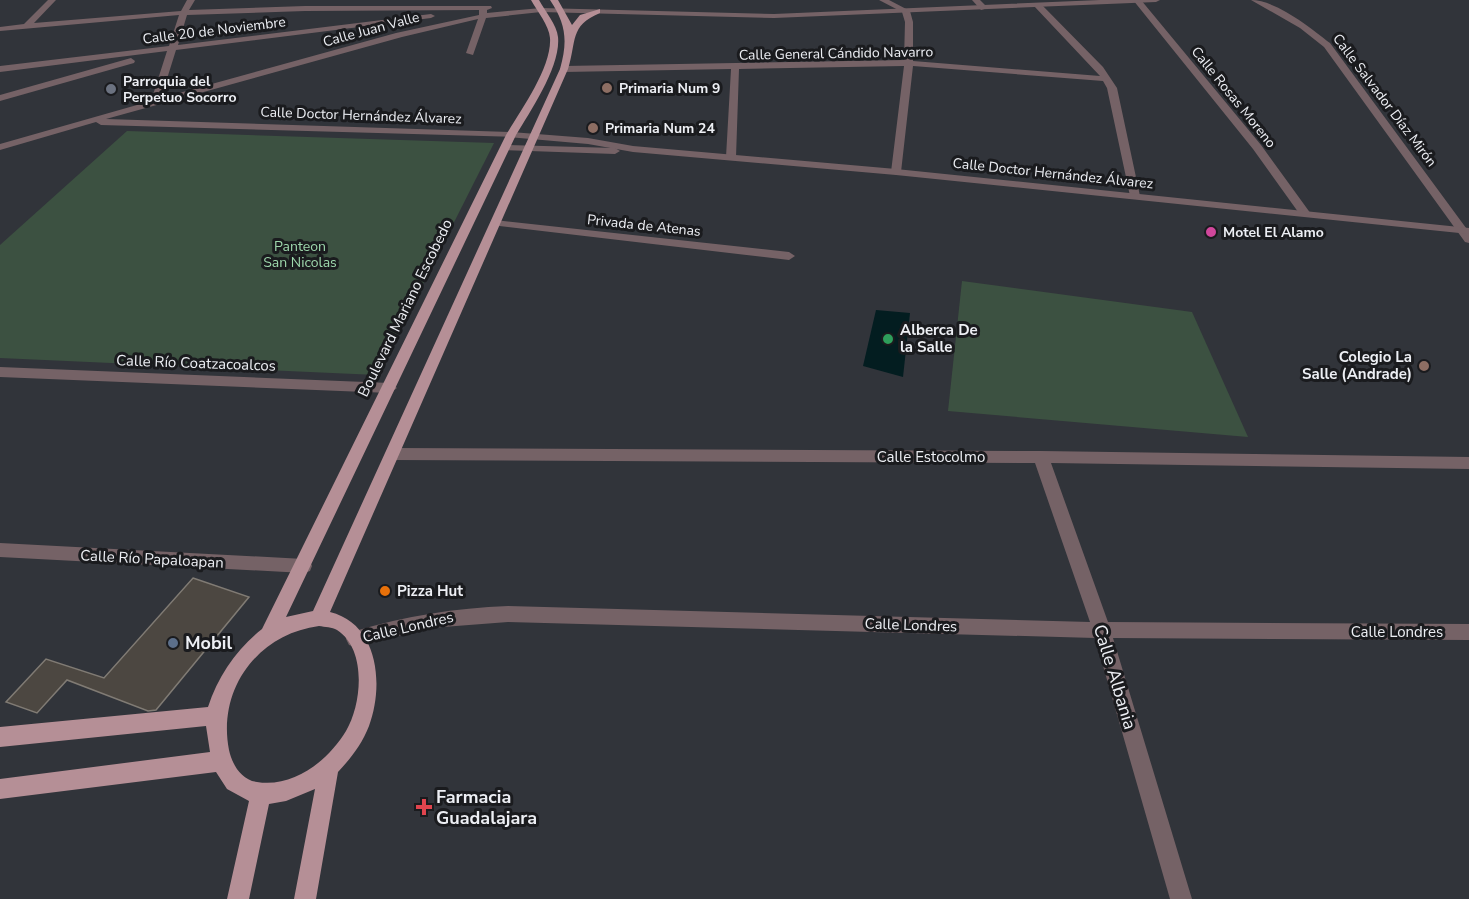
<svg xmlns="http://www.w3.org/2000/svg" width="1469" height="899" font-family="'Nunito Sans',sans-serif">
	<rect width="100%" height="100%" fill="#31343a"/>
	<!-- green -->
	<g fill="#3c5141">
		<polygon points="127,131 494,143 377,375 0,358 0,245"/>
		<polygon points="962,281 1192,312 1248,437 948,411"/>
	</g>
	<!-- water -->
	<polygon fill="#031d20" points="876,310 910,313 903,377 863,366"/>
	<!-- building -->
	<polygon fill="#4c4741" stroke="#807b74" stroke-width="1.5" points="193,578 249,597 156,710 148,711 67,680 37,713 6,702 46,659 104,678"/>
	<g fill="none" stroke-linecap="round" stroke-linejoin="round">
		<!-- minor -->
		<g fill="#756266" fill-rule="evenodd">
			<path d="M 48,0 L 56,0 L 34,23 L 181,11 L 187,0 L 195,0 L 189,10 L 305,6 L 491,6 L 492,8 L 487,10 L 487,13 L 541,8 L 545,10 L 541,12 L 486,18 L 473,55 L 466,53 L 478,19 L 402,37 L 106,119 L 511,132 L 515,133 L 515,137 L 101,125 L 96,122 L 0,150 L 0,144 L 151,101 L 167,51 L 0,72 L 0,66 L 169,46 L 179,15 L 0,31 L 0,27 L 24,24 ZM 479,10 L 479,15 L 396,33 L 161,98 L 176,50 L 431,18 L 435,16 L 431,14 L 178,45 L 187,15 L 305,11 Z"/>
			<polygon points="879,0 889,0 910,11 913,22 913,61 1100,76 1034,6 1041,4 1103,67 1117,88 1140,196 1139,198 1135,199 1130,196 1107,88 1103,81 913,66 901,172 896,175 891,172 904,66 739,69 736,157 731,160 726,157 731,69 564,72 560,69 564,66 904,60 905,22 902,12"/>
			<polygon points="972,0 980,0 988,8 981,10"/>
			<polygon points="1133,0 1141,0 1261,145 1311,214 1309,216 1301,216 1253,149"/>
			<path d="M 1251,0 C 1276,0 1311,28 1330,43 L 1469,232 L 1469,243 L 1465,242 L 1324,47 L 1300,28 Z"/>
			<polygon points="131,58 135,61 134,63 0,101 0,95"/>
			<polygon points="495,220 789,252 795,256 789,260 491,225 491,221"/>
			<polygon points="0,367 390,383 397,388 390,393 0,377"/>
			<path d="M 393,448 L 1041,451 L 1469,457 L 1469,469 L 1051,463 L 1108,622 L 1469,624 L 1469,640 L 1113,638 L 1192,899 L 1170,899 L 1095,638 L 508,622 L 430,628 L 355,647 L 349,645 L 346,639 L 349,633 L 355,631 C 406,616 455,608 508,606 L 1090,622 L 1035,463 L 393,460 L 388,458 L 385,454 L 388,450 Z"/>
			<polygon points="0,543 304,559 310,561 312,566 310,571 304,573 0,557"/>
		</g>
		<!-- tertiary -->
		<g fill="#756266" fill-rule="evenodd">
			<polygon points="1100,0 1160,0 1156,2 774,18 541,12 537,10 541,8 774,14"/>
			<polygon points="511,132 588,138 633,146 896,169 1469,228 1469,234 896,175 633,152 588,144 507,137 507,133"/>
			<polygon points="505,145 615,148 620,151 615,154 501,150 500,148"/>
		</g>
		<!-- primary -->
		<path fill="#b58f96" fill-rule="evenodd" d="M 531,0 L 539,0 C 545,11 557,25 558,37 C 561,66 531,110 516,135 L 286,617 L 313,611 L 560,69 C 568,41 566,24 550,0 L 558,0 L 572,25 L 580,15 L 600,9 L 600,13 C 569,26 577,41 568,69 L 330,612 C 379,624 384,686 369,726 C 362,744 351,758 338,772 L 316,899 L 294,899 L 315,789 L 286,801 L 269,804 L 249,899 L 227,899 L 249,801 L 227,789 L 216,772 L 0,799 L 0,779 L 210,752 L 206,726 L 0,747 L 0,727 L 208,707 C 218,676 237,649 262,629 L 506,135 C 521,110 552,67 550,38 C 549,25 537,11 531,0 ZM 319,626 C 325,627 332,627 337,630 C 367,649 362,704 346,731 C 328,761 293,788 257,782 C 241,780 232,764 229,750 C 217,689 258,634 319,626 Z"/>
	</g>
	<!-- markers -->
	<g fill="#8d6e63" stroke="#1a1b1e" stroke-width="2">
		<circle cx="607" cy="88" r="6"/>
		<circle cx="593" cy="128" r="6"/>
		<circle cx="1424" cy="366" r="6"/>
	</g>
	<circle fill="#6b7280" stroke="#1a1b1e" stroke-width="2" cx="111" cy="89" r="6"/>
	<circle fill="#d1479c" stroke="#1a1b1e" stroke-width="2" cx="1211" cy="232" r="6"/>
	<circle fill="#2e9e5b" stroke="#1a1b1e" stroke-width="2" cx="888" cy="339" r="6"/>
	<circle fill="#e8710a" stroke="#1a1b1e" stroke-width="2" cx="385" cy="591" r="6"/>
	<circle fill="#5c6f8a" stroke="#1a1b1e" stroke-width="2" cx="173" cy="643" r="6"/>
	<path fill="#e0444e" stroke="#1a1b1e" stroke-width="2" d="M421 798h6v6h6v6h-6v6h-6v-6h-6v-6h6z"/>
	<g text-anchor="middle" stroke-width="6" stroke-linejoin="round" paint-order="stroke">
		<!-- far-street labels -->
		<g font-size="14" fill="#edeff4" stroke="#1a1b1e">
			<text transform="translate(371 29) rotate(-15)" y="5">Calle Juan Valle</text>
			<text transform="translate(214 30) rotate(-7)" y="5">Calle 20 de Noviembre</text>
			<text transform="translate(836 53) rotate(-1)" y="5">Calle General Cándido Navarro</text>
			<text transform="translate(1234 97) rotate(51)" y="5">Calle Rosas Moreno</text>
			<text transform="translate(1385 100) rotate(53)" y="5">Calle Salvador Díaz Mirón</text>
			<text transform="translate(361 115) rotate(2)" y="5">Calle Doctor Hernández Álvarez</text>
			<text transform="translate(1053 173) rotate(6)" y="5">Calle Doctor Hernández Álvarez</text>
			<text transform="translate(644 225) rotate(6)" y="5">Privada de Atenas</text>
		</g>
		<!-- far-poi labels -->
		<g font-size="14" font-weight="bold" fill="#edeff4" stroke="#1a1b1e" text-anchor="start">
			<text x="123" y="86">Parroquia del<tspan x="123" dy="16">Perpetuo Socorro</tspan></text>
			<text x="619" y="93">Primaria Num 9</text>
			<text x="605" y="133">Primaria Num 24</text>
			<text x="1223" y="237">Motel El Alamo</text>
		</g>
		<!-- far-park labels -->
		<g font-size="14" fill="#9ed8ad" stroke="#1a1b1e">
			<text x="300" y="251">Panteon<tspan x="300" dy="16">San Nicolas</tspan></text>
		</g>
		<!-- street labels -->
		<g font-size="15" fill="#edeff4" stroke="#1a1b1e">
			<text transform="translate(405 308) rotate(-64)" y="5">Boulevard Mariano Escobedo</text>
			<text transform="translate(196 363) rotate(2)" y="5">Calle Río Coatzacoalcos</text>
			<text x="931" y="462">Calle Estocolmo</text>
			<text transform="translate(152 559) rotate(3)" y="5">Calle Río Papaloapan</text>
			<text transform="translate(911 625) rotate(2)" y="5">Calle Londres</text>
			<text transform="translate(408 627) rotate(-13)" y="5">Calle Londres</text>
			<text x="1397" y="637">Calle Londres</text>
		</g>
		<!-- poi labels -->
		<g font-size="15" font-weight="bold" fill="#edeff4" stroke="#1a1b1e" text-anchor="start">
			<text x="900" y="335">Alberca De<tspan x="900" dy="17">la Salle</tspan></text>
			<text x="1412" y="362" text-anchor="end">Colegio La<tspan x="1412" dy="17">Salle (Andrade)</tspan></text>
			<text x="397" y="596">Pizza Hut</text>
		</g>
		<!-- near-poi labels -->
		<g font-size="18" font-weight="bold" fill="#edeff4" stroke="#1a1b1e" text-anchor="start">
			<text x="185" y="649">Mobil</text>
			<text x="436" y="803">Farmacia<tspan x="436" dy="21">Guadalajara</tspan></text>
		</g>
		<!-- near-street labels -->
		<g font-size="18" fill="#edeff4" stroke="#1a1b1e">
			<text transform="translate(1115 677) rotate(73)" y="6">Calle Albania</text>
		</g>
	</g>
</svg>
